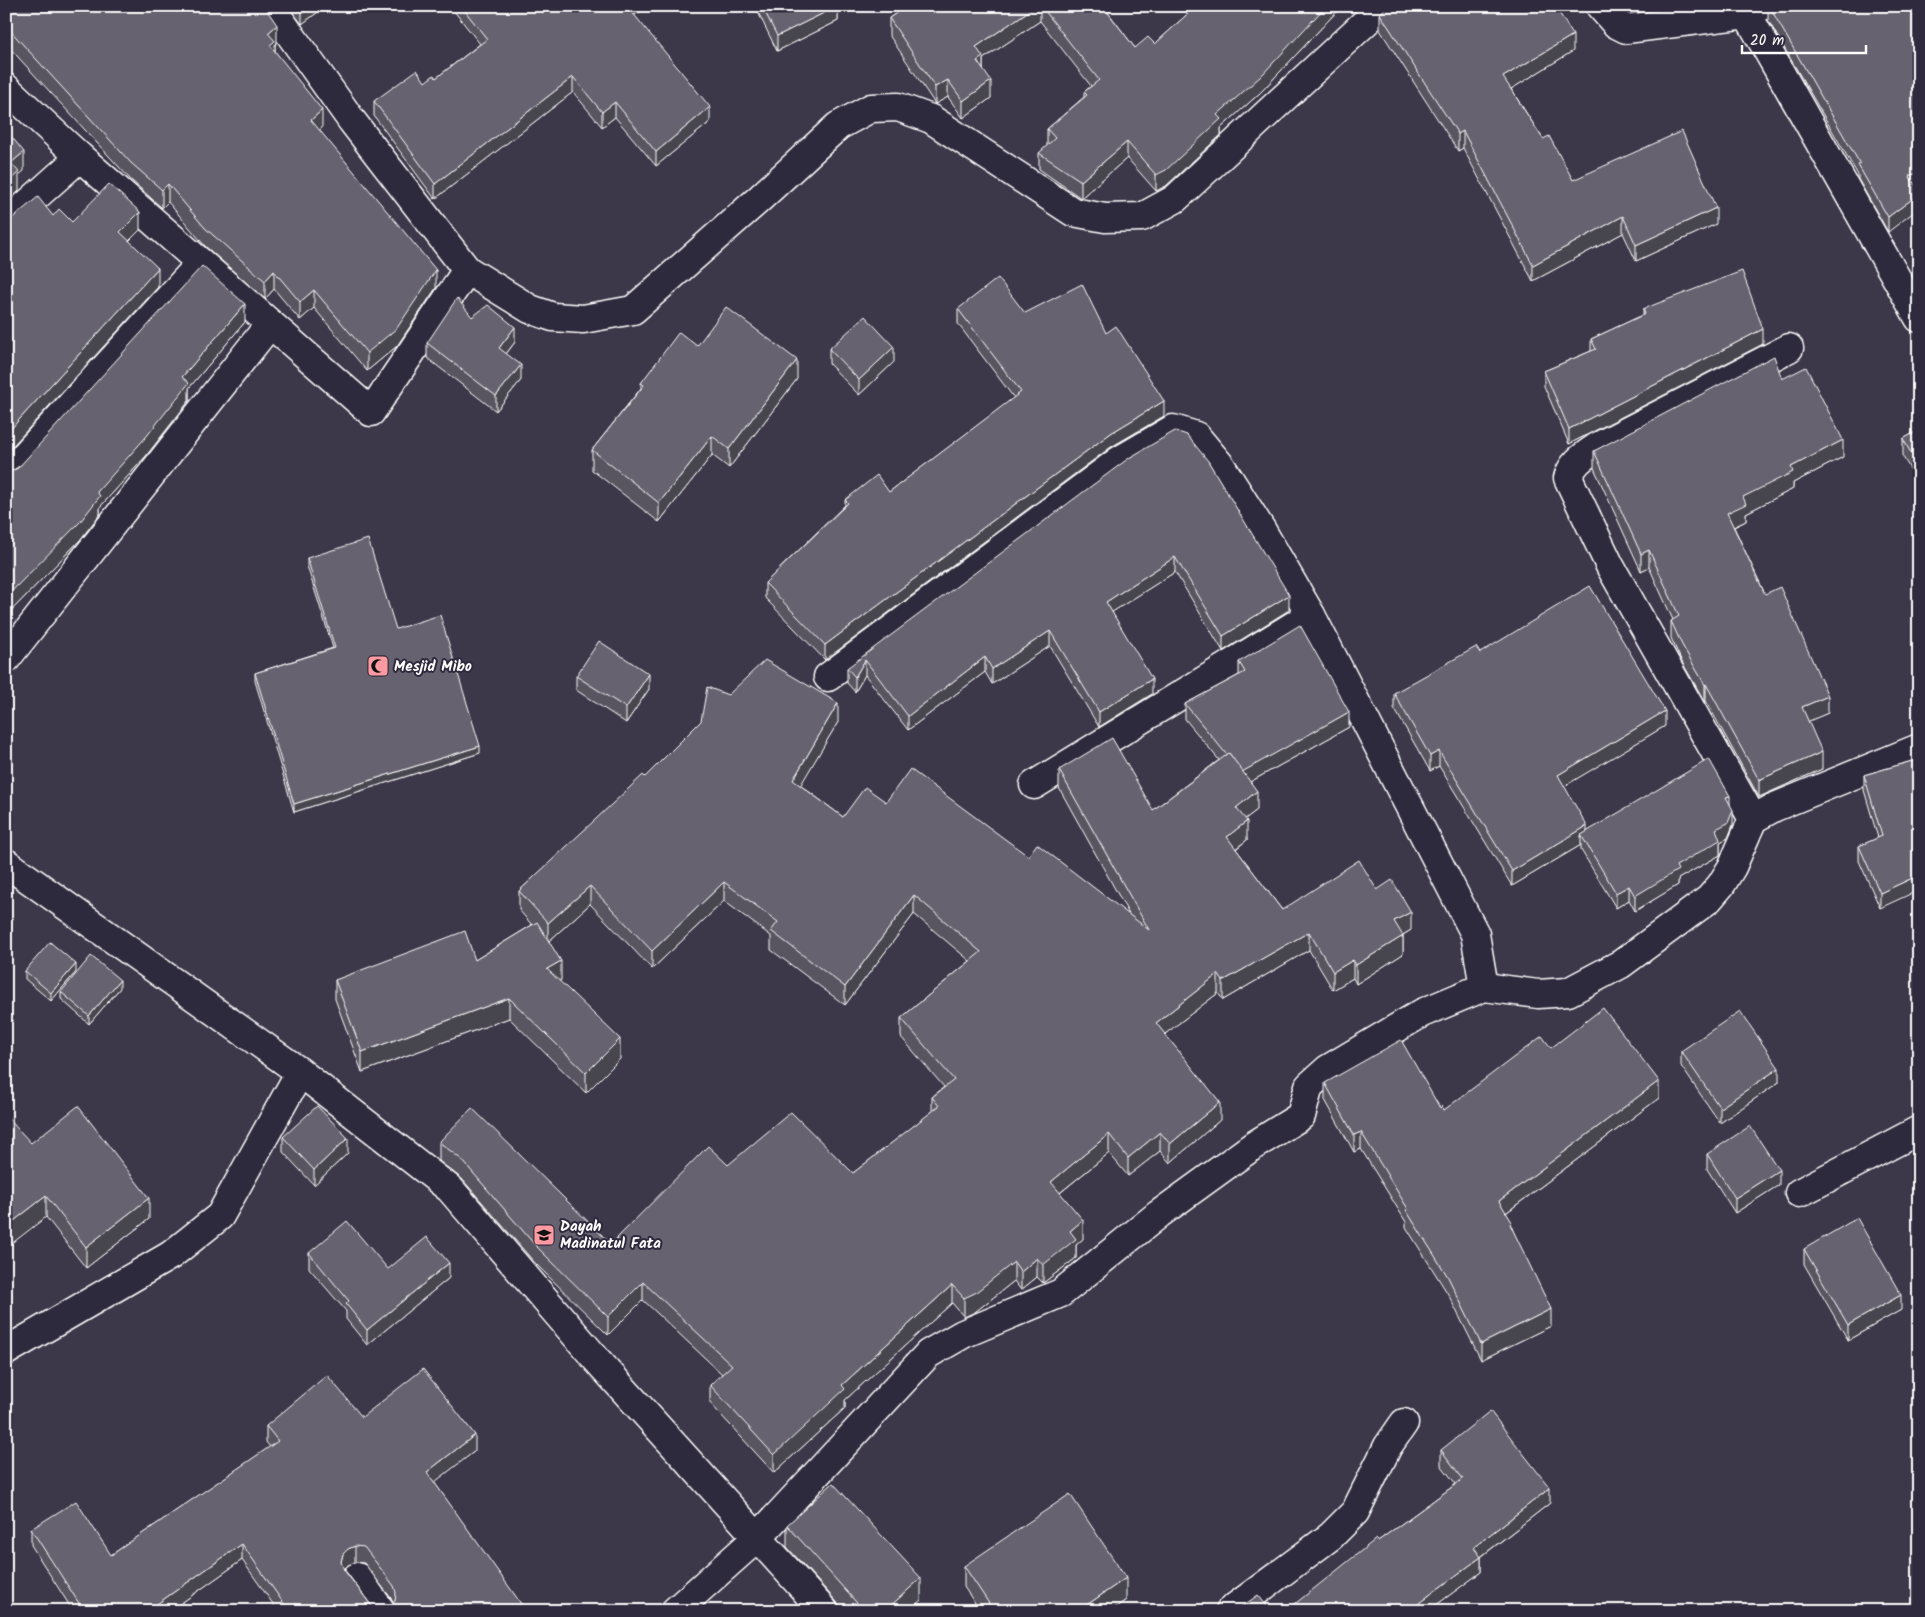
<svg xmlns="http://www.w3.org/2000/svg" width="1925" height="1617" font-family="Kalam,sans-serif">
	<rect width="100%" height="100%" fill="#3c3749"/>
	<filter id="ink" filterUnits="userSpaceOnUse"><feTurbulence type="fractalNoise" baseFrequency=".02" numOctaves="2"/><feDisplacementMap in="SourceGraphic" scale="10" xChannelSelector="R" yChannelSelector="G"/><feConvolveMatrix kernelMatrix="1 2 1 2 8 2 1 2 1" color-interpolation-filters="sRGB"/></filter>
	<g filter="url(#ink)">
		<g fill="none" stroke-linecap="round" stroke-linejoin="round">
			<!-- minor casing -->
			<g stroke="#fff" stroke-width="31">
				<g id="minor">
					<polyline points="1600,6 1616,24 1626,29 1747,14 1761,6"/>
					<polyline points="1747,14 1919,318"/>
					<polyline points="6,88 80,157 371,412 467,270 352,121 270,6"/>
					<polyline points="6,223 80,157"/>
					<polyline points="467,270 530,309 553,317 583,319 633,310 758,200 838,126 871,108 898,107 931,119 1073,212 1105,218 1142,217 1175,199 1383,6"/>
					<polyline points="6,476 201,263"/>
					<polyline points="6,659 270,324"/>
					<polyline points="828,677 1120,460 1173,429 1196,436 1221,466 1261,529 1311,615 1475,934 1484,987"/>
					<polyline points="1034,785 1311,615"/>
					<path d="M 1753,819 L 1610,566 L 1568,478 C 1572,463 1584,456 1597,447 L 1789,348"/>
					<polyline points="6,863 300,1072 450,1189 597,1360 824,1611"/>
					<polyline points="1799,1193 1919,1130"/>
					<polyline points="6,1351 171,1255 220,1216 300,1072"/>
					<polyline points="357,1577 381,1611"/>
					<polyline points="675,1611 758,1537 928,1354 963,1334 1061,1293 1159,1214 1253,1146 1301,1116 1309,1086 1328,1069 1422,1013 1484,987 1538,994 1568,992 1621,964 1709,899 1721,885 1732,867 1753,819 1775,807 1919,748"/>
					<polyline points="1230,1611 1331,1536 1355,1512 1388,1446 1404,1423"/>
				</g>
			</g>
			<!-- minor -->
			<use href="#minor" stroke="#2f2a3d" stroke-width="28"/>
		</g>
		<!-- wall -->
		<g fill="#585460" stroke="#fff" fill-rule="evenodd">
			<polygon points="6,6 277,43 275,45 275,51 322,128 319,131 436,288 397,346 367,371 314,308 300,320 274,289 265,299 205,246 168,202 162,208 131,180 6,44"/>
			<polygon points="288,6 326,6 302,24"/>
			<polygon points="450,6 651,6 634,15 710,122 656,166 615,117 602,127 573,92 435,199 374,116 374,101 436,78 480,44"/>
			<polygon points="755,6 838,6 838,21 777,51"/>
			<polygon points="907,6 1104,6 1104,7 1135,48 1155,44 1196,6 1342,6 1261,92 1221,128 1221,135 1166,186 1156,191 1127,158 1081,198 1039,169 1039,153 1047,146 1047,129 1084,97 1084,92 1091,86 1040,21 983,59 983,69 991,98 963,118 948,97 935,104 889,35 889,18"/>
			<polygon points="1768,6 1915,6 1912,8 1919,20 1919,186 1917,187 1888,232 1858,179 1858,175 1768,20"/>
			<polygon points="1530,12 1573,51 1511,89 1543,139 1573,180 1716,224 1636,261 1623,233 1533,281 1463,148 1458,151 1380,30 1380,14"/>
			<polygon points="958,309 1025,313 1106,333 1164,416 1111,447 825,660 765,598 765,583 845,505 845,500 889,492 1014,398 958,324"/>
			<polygon points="1643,309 1763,344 1569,444 1544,386 1544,371 1591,351 1591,339 1643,315"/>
			<polygon points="472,317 515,342 506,354 521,380 496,411 427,358 427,343"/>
			<polygon points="245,322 189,388 189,401 146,456 100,507 100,514 80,540 10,612 6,608 6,473 10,472"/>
			<polygon points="697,346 797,379 729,468 712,455 659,522 592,470 592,450 641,388 641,383"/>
			<polygon points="829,349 894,362 859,395 829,364"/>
			<polygon points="1782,379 1843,457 1793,483 1793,489 1746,513 1746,521 1734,527 1765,594 1828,713 1808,721 1822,769 1759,797 1706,701 1705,702 1682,662 1671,638 1671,621 1673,620 1649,567 1641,571 1594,468 1594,451"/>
			<polygon points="1919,430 1919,484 1903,457 1903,439"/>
			<polygon points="1208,461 1289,610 1223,651 1175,572 1112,612 1152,694 1099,727 1050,646 992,684 985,672 908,730 865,675 855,692 847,683 847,668"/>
			<polygon points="307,558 480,753 294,812 255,681 255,673 333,648 307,566"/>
			<polygon points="1480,653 1665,726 1564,786 1587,832 1730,804 1733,825 1728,838 1720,842 1720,855 1678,879 1678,885 1635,911 1629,900 1616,908 1581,850 1581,845 1512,886 1439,766 1430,771 1394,708 1394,693"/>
			<polygon points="1239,662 1349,727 1250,782 1257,810 1245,819 1247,840 1236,849 1282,910 1377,890 1411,930 1403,935 1403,954 1356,984 1353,978 1333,990 1309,950 1223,1000 1218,993 1165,1034 1220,1120 1170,1163 1160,1151 1128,1176 1109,1153 1060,1193 1083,1239 1076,1245 1076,1258 1043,1283 1037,1277 1021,1290 1014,1281 975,1312 964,1317 952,1303 845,1400 845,1408 774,1473 710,1403 710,1385 722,1374 643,1300 608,1335 535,1263 462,1179 439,1161 439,1142 611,1244 728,1165 853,1173 932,1112 932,1097 944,1087 901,1037 901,1018 970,961 914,914 845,1005 771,950 771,936 724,901 652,969 590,904 549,941 561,980 559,981 620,1059 586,1093 509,1018 362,1072 335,999 335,980 475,960 532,925 519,910 519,891 645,777 728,695 838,722 800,785 843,817 886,802 1028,856 1130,916 1059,788 1059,770 1153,810 1219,760 1185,719 1185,704 1239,675"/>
			<polygon points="576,676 649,689 626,723 576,690"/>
			<polygon points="1919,759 1880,908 1859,861 1859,846 1878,838 1864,790 1864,775"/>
			<polygon points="25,971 76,972 51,1001 25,979"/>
			<polygon points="120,988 89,1024 61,999 61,992"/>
			<polygon points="1551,1048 1659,1098 1506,1213 1551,1326 1481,1360 1448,1294 1406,1227 1406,1222 1361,1149 1354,1152 1325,1100 1325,1083 1440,1108 1444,1110"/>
			<polygon points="1681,1051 1779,1082 1720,1123 1681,1066"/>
			<polygon points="283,1137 348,1153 314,1185 283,1152"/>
			<polygon points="31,1143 149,1219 86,1268 46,1217"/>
			<polygon points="1707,1154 1779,1185 1735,1213 1707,1169"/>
			<polygon points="1804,1249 1901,1310 1848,1340 1804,1264"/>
			<polygon points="309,1253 388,1269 449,1278 367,1345 346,1319 346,1311 309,1268"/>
			<path d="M 362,1417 L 475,1451 L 434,1482 L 522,1611 L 278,1611 L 242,1560 L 170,1611 L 73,1611 L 31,1545 L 31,1529 L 111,1555 L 270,1447 L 266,1442 L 266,1426 ZM 355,1562 L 364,1563 L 394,1602 L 390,1607 L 383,1610 L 374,1609 L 344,1569 L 348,1565 Z"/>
			<polygon points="1441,1450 1550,1503 1481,1557 1481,1572 1432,1608 1378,1541 1456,1484 1441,1465"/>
			<polygon points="787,1525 921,1600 909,1611 845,1611 787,1547"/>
			<polygon points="964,1566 1126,1600 1110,1611 980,1611 964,1587"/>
		</g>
		<!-- shaded-wall -->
		<g fill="#47454e" stroke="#fff">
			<polygon points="302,6 326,6 302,24"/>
			<polygon points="625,6 651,6 625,19"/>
			<polygon points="838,6 838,21 777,51 777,36"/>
			<polygon points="1036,6 1040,6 1040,21 983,59 983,74 977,77 976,47"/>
			<polygon points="1326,6 1342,6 1261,92 1221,128 1221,135 1166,186 1156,191 1156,175"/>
			<polygon points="277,25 277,43 275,45 275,59 270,63 268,33"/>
			<polygon points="1573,35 1573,51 1503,94 1503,77"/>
			<polygon points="573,77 573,92 435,199 435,184"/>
			<polygon points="948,80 948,97 935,104 935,87"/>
			<polygon points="991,81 991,98 963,118 963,101"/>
			<polygon points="615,102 615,117 602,127 602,112"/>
			<polygon points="710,107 710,122 656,166 656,152"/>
			<polygon points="322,110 322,128 311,138 311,120"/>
			<polygon points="1463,131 1463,148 1458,151 1458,134"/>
			<polygon points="1127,142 1127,158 1081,198 1081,181"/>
			<polygon points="24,152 24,171 19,175 19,191 6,203 6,184 11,163"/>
			<polygon points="1919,172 1919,186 1909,190 1909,176"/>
			<polygon points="168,184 168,202 162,208 162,190"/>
			<polygon points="1919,194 1919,208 1888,232 1888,217"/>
			<polygon points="1716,208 1716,224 1636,261 1636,245"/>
			<polygon points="140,212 140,230 120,250 120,232"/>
			<polygon points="1623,216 1623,233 1533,281 1533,265"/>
			<polygon points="158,268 158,287 6,453 6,434"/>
			<polygon points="436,270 436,288 397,346 367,371 367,353"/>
			<polygon points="274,271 274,289 265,299 265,281"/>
			<polygon points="314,290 314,308 300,320 300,302"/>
			<polygon points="245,304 245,322 189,388 189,401 146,456 100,507 100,514 80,540 10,612 10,593 97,492 182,377"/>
			<polygon points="515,327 515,342 499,363 499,348"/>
			<polygon points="1763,329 1763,344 1569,444 1569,429"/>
			<polygon points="894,347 894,362 859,395 859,380"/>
			<polygon points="797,360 797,379 729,468 729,449"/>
			<polygon points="521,365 521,380 496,411 496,396"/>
			<polygon points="1164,401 1164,416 1111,447 825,660 825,645 1111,433"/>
			<polygon points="712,436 712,455 659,522 659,503"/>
			<polygon points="1843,440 1843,457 1793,483 1793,489 1746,513 1746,521 1727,530 1727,513 1743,497 1791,467"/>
			<polygon points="1649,550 1649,567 1641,571 1641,554"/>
			<polygon points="1175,557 1175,572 1106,616 1106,602"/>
			<polygon points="1289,595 1289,610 1223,651 1223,636"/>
			<polygon points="1050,631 1050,646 992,684 992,669"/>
			<polygon points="985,657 985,672 908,730 908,716"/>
			<polygon points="865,660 865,675 855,692 855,677"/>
			<polygon points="649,674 649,689 626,723 626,708"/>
			<polygon points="1152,679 1152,694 1099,727 1099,712"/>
			<polygon points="1706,684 1706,701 1705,702 1705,685"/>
			<polygon points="1828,696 1828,713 1802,724 1802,707"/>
			<polygon points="838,703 838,722 793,798 793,780"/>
			<polygon points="1665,711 1665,726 1558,790 1558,775"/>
			<polygon points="1349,712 1349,727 1241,787 1241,772"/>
			<polygon points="480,746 480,753 294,812 294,804"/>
			<polygon points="1439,751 1439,766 1430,771 1430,756"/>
			<polygon points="1822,752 1822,769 1759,797 1759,780"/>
			<polygon points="1257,791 1257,810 1236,826 1236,808"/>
			<polygon points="1730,796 1730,810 1726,797"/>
			<polygon points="1733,810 1733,825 1728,838 1720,842 1720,855 1678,879 1678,885 1635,911 1635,896 1676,866 1716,829"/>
			<polygon points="1247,821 1247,840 1227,855 1227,837"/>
			<polygon points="1587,826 1587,841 1581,835 1581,845 1512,886 1512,871"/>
			<polygon points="1919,875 1919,890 1880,908 1880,893"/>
			<polygon points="724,882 724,901 652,969 652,951"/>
			<polygon points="590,886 590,904 548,942 548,923"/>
			<polygon points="1629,886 1629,900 1616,908 1616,893"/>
			<polygon points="914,895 914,914 845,1005 845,987"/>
			<polygon points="1411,912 1411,930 1394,940 1394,921"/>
			<polygon points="1309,932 1309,950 1223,1000 1223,981"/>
			<polygon points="1403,936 1403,954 1356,984 1356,965"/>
			<polygon points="7,939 7,961 6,961 6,940"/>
			<polygon points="1353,960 1353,978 1333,990 1333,972"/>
			<polygon points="561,961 561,980 547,988 547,969"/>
			<polygon points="76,964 76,972 51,1001 51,993"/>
			<polygon points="1218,974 1218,993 1156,1041 1156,1023"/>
			<polygon points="120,980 120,988 89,1024 89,1016"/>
			<polygon points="509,998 509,1018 362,1072 362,1052"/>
			<polygon points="620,1039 620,1059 586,1093 586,1073"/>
			<polygon points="1779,1068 1779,1082 1720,1123 1720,1108"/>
			<polygon points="1659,1081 1659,1098 1499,1218 1499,1201"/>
			<polygon points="1220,1102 1220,1120 1170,1163 1170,1144"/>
			<polygon points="1160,1132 1160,1151 1128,1176 1128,1158"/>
			<polygon points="1361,1132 1361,1149 1354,1152 1354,1135"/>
			<polygon points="1109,1134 1109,1153 1051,1200 1051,1182"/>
			<polygon points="348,1138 348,1153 314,1185 314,1170"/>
			<polygon points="1779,1170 1779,1185 1735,1213 1735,1198"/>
			<polygon points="46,1196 46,1217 6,1248 6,1227"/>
			<polygon points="149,1198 149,1219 86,1268 86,1247"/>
			<polygon points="1083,1220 1083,1239 1076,1245 1076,1258 1043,1283 1043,1265 1070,1231"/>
			<polygon points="1037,1258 1037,1277 1021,1290 1021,1272"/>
			<polygon points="1014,1262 1014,1281 975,1312 964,1317 964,1298"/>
			<polygon points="449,1263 449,1278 367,1345 367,1330"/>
			<polygon points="643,1282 643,1300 608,1335 608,1317"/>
			<polygon points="952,1285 952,1303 845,1400 845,1408 774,1473 774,1455 842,1385"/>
			<polygon points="1901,1295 1901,1310 1848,1340 1848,1325"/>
			<polygon points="1551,1309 1551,1326 1481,1360 1481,1344"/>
			<polygon points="475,1435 475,1451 427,1488 427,1472"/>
			<polygon points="1550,1488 1550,1503 1474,1562 1474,1547"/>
			<polygon points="8,1499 8,1514 6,1515 6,1500"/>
			<polygon points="242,1544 242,1560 170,1611 147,1611"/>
			<polygon points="355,1546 355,1562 348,1565 343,1570 341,1562 343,1554 348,1549"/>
			<polygon points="1481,1557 1481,1572 1428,1611 1409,1611 1432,1593"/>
			<polygon points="921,1578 921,1600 909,1611 885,1611"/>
			<polygon points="1126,1578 1126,1600 1110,1611 1078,1611"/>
			<polygon points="522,1605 522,1611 514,1611"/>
		</g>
		<!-- building -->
		<g fill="#666270" stroke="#fff" fill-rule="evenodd">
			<polygon points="6,6 42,6 47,11 54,6 264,6 277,25 268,33 275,41 270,45 322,110 311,120 436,270 397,328 367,353 314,290 300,302 274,271 265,281 205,228 168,184 162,190 131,163 6,26"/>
			<polygon points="461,6 627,6 710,107 656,152 615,102 602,112 573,77 435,184 374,101 417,70 425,82 434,75 436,78 487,39"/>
			<polygon points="762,6 838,6 777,36"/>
			<polygon points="907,6 1036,6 976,47 983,57 977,61 991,81 963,101 948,80 935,87 889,18"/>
			<polygon points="1041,6 1103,6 1135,48 1148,37 1155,44 1196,6 1326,6 1261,76 1217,115 1221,119 1166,170 1156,175 1127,142 1081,181 1039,153 1055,138 1047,129 1087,95 1084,92 1099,80"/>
			<polygon points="1387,6 1526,6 1530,12 1540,6 1555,6 1573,35 1503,77 1543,139 1549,136 1573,180 1682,131 1716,208 1636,245 1623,216 1533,265 1463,131 1458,134 1380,14"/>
			<polygon points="1769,6 1911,6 1919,20 1919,172 1909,176 1919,190 1919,194 1888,217 1858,165 1860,164"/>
			<polygon points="6,130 24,152 11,163 19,172 6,184"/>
			<polygon points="109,184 140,212 120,232 158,268 6,434 6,219 10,220 38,197 53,216 59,209 72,222"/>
			<polygon points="202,266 245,304 182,377 189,383 146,437 97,492 100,496 80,522 10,593 6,590 6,473 10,472 18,468"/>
			<polygon points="1742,271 1763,329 1569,429 1544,371 1596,349 1591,339 1645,314 1643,309"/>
			<polygon points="998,278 1025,313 1082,284 1106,333 1116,326 1164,401 1111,433 825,645 765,583 848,503 845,500 877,475 889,492 1021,392 958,309"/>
			<polygon points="457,298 472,317 488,305 515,327 499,348 521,365 496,396 427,343"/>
			<polygon points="726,307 797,360 729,449 712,436 659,503 592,450 644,385 641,383 679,332 697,346"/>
			<polygon points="865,316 894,347 859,380 829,349"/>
			<polygon points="1774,356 1782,379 1806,367 1843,440 1791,467 1793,472 1743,497 1746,504 1727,513 1765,594 1780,587 1828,696 1802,707 1822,752 1759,780 1706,684 1705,685 1682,645 1671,621 1679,616 1649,550 1641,554 1594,451"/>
			<polygon points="1919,430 1919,467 1903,439"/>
			<polygon points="1175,431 1187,435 1208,461 1289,595 1223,636 1175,557 1106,602 1152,679 1099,712 1050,631 992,669 985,657 908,716 865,660 855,677 847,668 1129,458"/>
			<polygon points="368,539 396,629 440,615 480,746 294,804 255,673 335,648 307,558"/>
			<polygon points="1590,586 1665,711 1558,775 1587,826 1512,871 1439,751 1430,756 1394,693 1476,647 1480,653"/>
			<polygon points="1300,625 1349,712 1242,772 1229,753 1227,755 1185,704 1245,672 1239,662"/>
			<polygon points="599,641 649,674 626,708 576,676"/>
			<polygon points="765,660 838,703 793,780 843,817 865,787 886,802 910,769 1028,856 1037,844 1149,930 1059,770 1112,738 1153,810 1229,753 1257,791 1236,808 1247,821 1227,837 1282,910 1359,860 1377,890 1392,880 1411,912 1394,921 1403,936 1356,965 1353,960 1333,972 1309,932 1223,981 1218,974 1156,1023 1220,1102 1170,1144 1160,1132 1128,1158 1109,1134 1051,1182 1083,1220 1070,1231 1076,1239 1043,1265 1037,1258 1021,1272 1014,1262 975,1293 964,1298 952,1285 842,1385 845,1389 774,1455 710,1385 732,1365 643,1282 608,1317 535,1245 462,1160 439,1142 472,1108 611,1244 708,1146 728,1165 791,1112 853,1173 939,1106 932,1097 954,1080 901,1018 981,952 914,895 845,987 771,931 778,922 724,882 652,951 590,886 548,923 519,891 643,775 645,777 701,721 707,687 728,695"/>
			<polygon points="1709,759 1730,796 1726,797 1733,810 1728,823 1716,829 1720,840 1676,866 1678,870 1635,896 1629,886 1616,893 1581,835"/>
			<polygon points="1919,759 1919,875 1880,893 1859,846 1882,836 1864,775"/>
			<polygon points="537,922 561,961 547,969 620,1039 586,1073 509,998 362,1052 335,980 465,931 475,960"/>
			<polygon points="50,942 76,964 51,993 25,971"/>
			<polygon points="91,956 120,980 89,1016 61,992"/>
			<polygon points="1603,1008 1659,1081 1499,1201 1512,1222 1510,1224 1551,1309 1481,1344 1448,1277 1406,1210 1408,1209 1361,1132 1354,1135 1325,1083 1401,1040 1440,1108 1442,1106 1444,1110 1542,1036 1551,1048"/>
			<polygon points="1740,1011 1779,1068 1720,1108 1681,1051"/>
			<polygon points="78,1106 149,1198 86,1247 46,1196 6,1227 6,1116 31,1143"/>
			<polygon points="317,1106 348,1138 314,1170 283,1137"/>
			<polygon points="1750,1126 1779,1170 1735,1198 1707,1154"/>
			<polygon points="1857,1218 1901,1295 1848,1325 1804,1249"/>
			<polygon points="347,1221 388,1269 427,1237 449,1263 367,1330 346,1304 349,1301 309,1253"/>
			<path d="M 423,1369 L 475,1435 L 427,1472 L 522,1605 L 514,1611 L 289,1611 L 242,1544 L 147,1611 L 84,1611 L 31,1529 L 76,1501 L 111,1555 L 278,1441 L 266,1426 L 327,1375 L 362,1417 ZM 355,1546 L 364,1547 L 394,1586 L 396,1593 L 395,1601 L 390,1607 L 383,1610 L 374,1609 L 344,1570 L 341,1562 L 343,1554 L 348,1549 Z"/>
			<polygon points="1490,1411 1550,1488 1474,1547 1481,1557 1432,1593 1409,1611 1286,1611 1376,1539 1378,1541 1463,1479 1441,1450"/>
			<polygon points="833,1483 921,1578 885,1611 864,1611 787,1525"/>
			<polygon points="1070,1494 1126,1578 1078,1611 994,1611 964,1566"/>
			<polygon points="1258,1595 1271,1611 1236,1611"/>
		</g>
	</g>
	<!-- icons -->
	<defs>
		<g id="mosque-square" transform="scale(1.125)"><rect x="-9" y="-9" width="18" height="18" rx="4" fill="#ff9aa2" stroke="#2f2a3d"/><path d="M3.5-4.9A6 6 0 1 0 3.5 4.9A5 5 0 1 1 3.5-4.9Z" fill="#111"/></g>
		<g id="school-square" transform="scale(1.125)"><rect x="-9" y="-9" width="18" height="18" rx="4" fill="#ff9aa2" stroke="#2f2a3d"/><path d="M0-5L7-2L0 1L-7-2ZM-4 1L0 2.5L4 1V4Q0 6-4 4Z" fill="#111"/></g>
	</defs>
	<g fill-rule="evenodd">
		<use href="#mosque-square" x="378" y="666"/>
		<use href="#school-square" x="544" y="1235"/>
	</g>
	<g text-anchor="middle" stroke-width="4" stroke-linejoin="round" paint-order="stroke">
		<!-- poi labels -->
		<g font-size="15" font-weight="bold" fill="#fff" stroke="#2f2a3d" text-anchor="start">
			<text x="394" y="671">Mesjid Mibo</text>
			<text x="560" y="1231">Dayah<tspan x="560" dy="17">Madinatul Fata</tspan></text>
		</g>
	</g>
	<!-- margin -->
	<rect width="1925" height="1617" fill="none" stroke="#2f2a3d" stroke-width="25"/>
	<rect x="12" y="12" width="1900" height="1592" fill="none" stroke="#fff" stroke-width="2" filter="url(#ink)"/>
	<!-- scale -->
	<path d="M1742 45v8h124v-8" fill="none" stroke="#ffffff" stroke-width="2.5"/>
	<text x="1750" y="45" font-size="15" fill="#ffffff" stroke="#2f2a3d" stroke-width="4" paint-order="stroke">20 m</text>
</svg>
